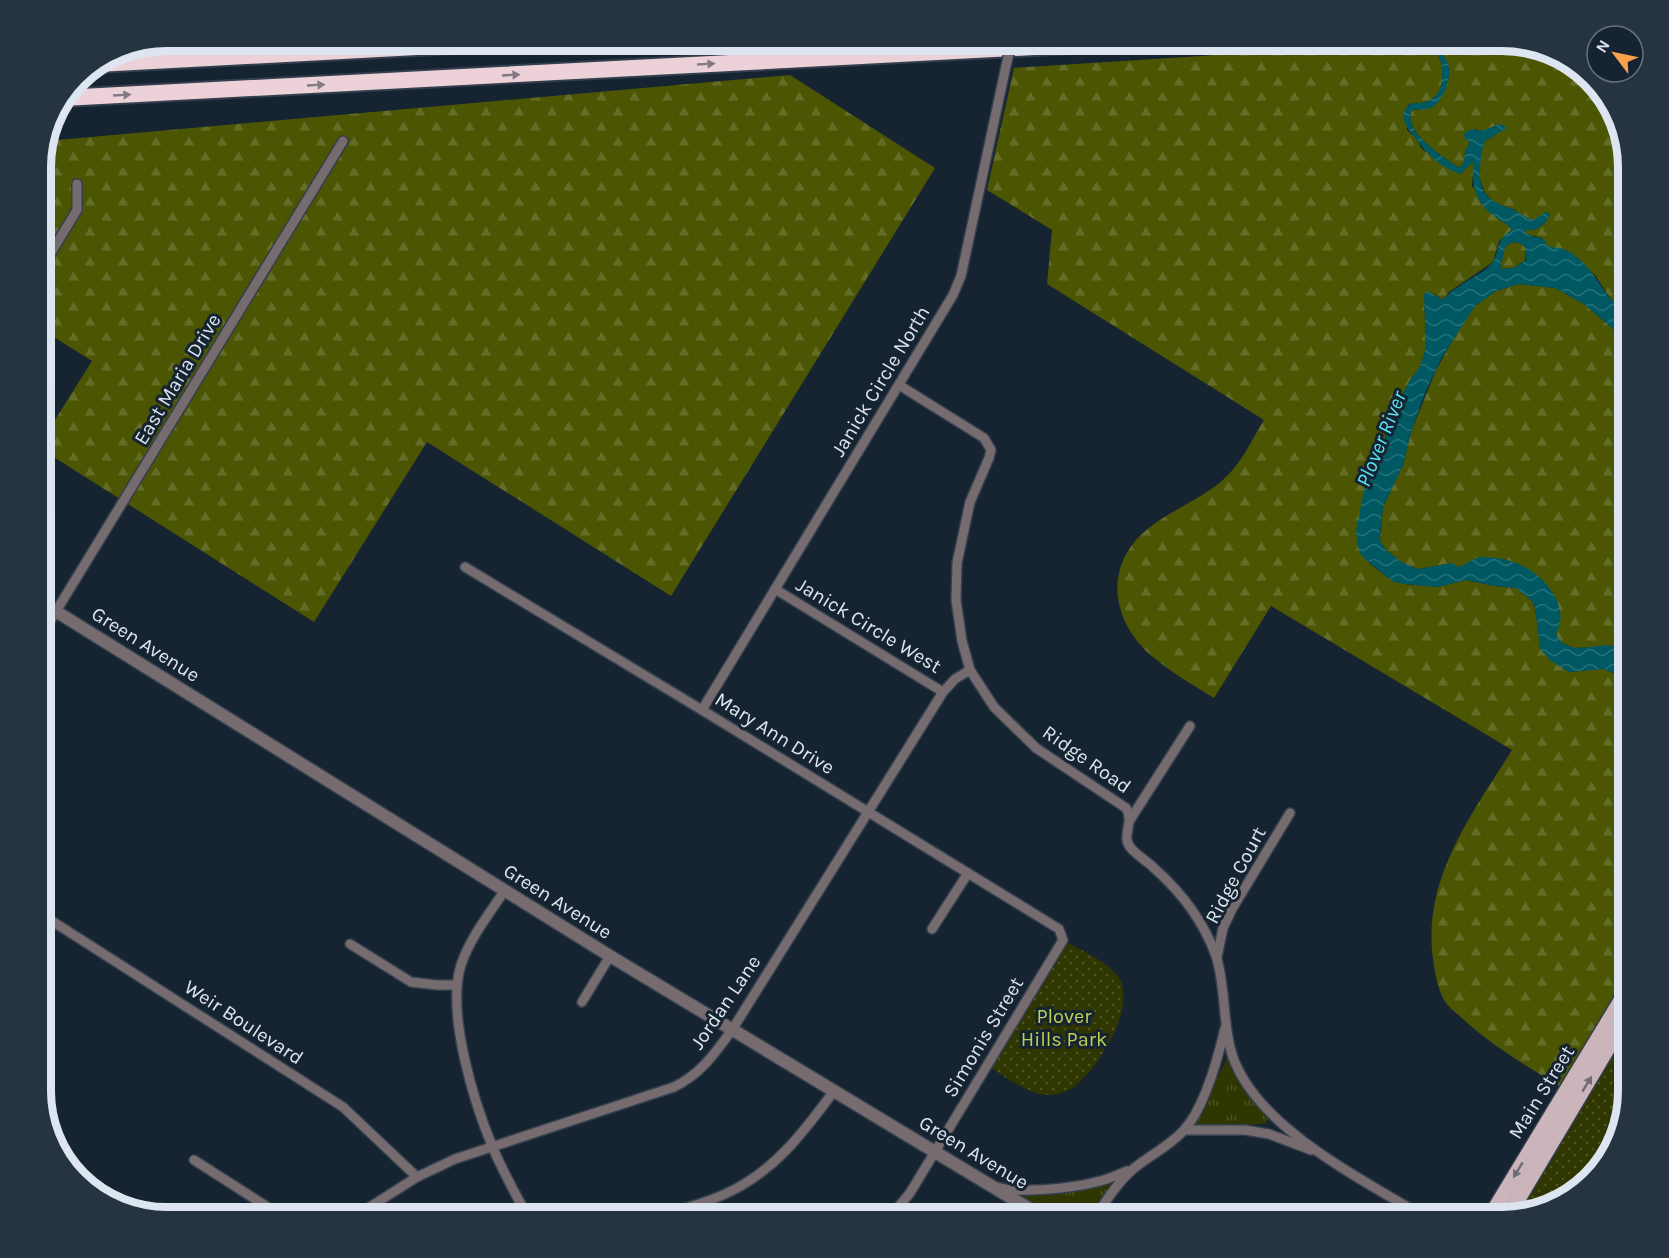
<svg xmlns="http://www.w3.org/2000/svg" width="1669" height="1258" font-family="Karla,sans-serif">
	<defs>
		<pattern id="grass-tufts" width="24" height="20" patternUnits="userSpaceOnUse" patternTransform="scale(1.5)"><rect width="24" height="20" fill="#2f3600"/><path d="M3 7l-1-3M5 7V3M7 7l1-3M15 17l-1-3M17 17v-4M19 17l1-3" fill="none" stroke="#4d5326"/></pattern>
		<pattern id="forest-firs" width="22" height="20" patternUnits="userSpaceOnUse" patternTransform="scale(1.5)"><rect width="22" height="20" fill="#4b5502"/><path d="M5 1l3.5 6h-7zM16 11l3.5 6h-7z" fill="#646d27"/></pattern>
		<pattern id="park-dots" width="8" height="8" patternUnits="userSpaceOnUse" patternTransform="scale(1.5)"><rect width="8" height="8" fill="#2f3600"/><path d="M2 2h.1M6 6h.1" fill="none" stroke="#4d5326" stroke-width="1.8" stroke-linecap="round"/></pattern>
		<pattern id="water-waves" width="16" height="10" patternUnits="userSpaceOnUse" patternTransform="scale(1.5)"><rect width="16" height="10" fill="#005962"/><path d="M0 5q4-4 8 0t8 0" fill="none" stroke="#257179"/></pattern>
	</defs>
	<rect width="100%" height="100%" fill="#162432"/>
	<!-- grass -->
	<g fill="url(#grass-tufts)">
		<polygon points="1228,1056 1246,1091 1268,1118 1265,1124 1198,1127 1196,1125 1196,1121"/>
		<polygon points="1111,1184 1112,1184 1111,1186 1093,1217 1053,1217 1023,1198 1025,1194 1092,1188"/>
	</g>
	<!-- forest -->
	<g fill="url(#forest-firs)">
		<path d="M 1434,41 C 1435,53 1442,60 1442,69 C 1444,91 1435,105 1412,103 L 1407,106 L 1407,130 L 1415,137 L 1422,149 L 1460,174 L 1474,161 L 1472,186 L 1500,220 L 1510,226 L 1512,230 L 1499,241 L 1493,262 L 1449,292 L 1443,300 L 1434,294 L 1424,295 L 1426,347 L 1420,368 L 1410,380 L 1389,421 L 1378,466 L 1364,490 L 1368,562 L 1392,581 L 1404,584 L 1438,587 L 1465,580 L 1495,586 L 1516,588 L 1532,601 L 1535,608 L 1540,647 L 1569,672 L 1603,669 L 1628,679 L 1628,976 L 1561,1087 C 1527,1066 1492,1046 1463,1019 C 1458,1014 1450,1009 1446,1003 C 1438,991 1435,974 1433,959 C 1422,879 1472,814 1512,750 L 1271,606 L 1214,698 C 1193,685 1172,673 1153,657 C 1117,627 1103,578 1136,540 C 1160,513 1200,502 1226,477 C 1243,461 1252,439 1264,420 L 1047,284 L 1052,230 L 987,190 L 1014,68 Z"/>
		<path d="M 1440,41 L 1503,41 L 1579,67 L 1616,111 L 1628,166 L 1628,315 L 1610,298 L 1595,275 L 1560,248 C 1551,250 1546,246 1542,238 L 1526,234 L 1524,232 L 1529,229 L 1535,230 L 1545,223 L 1550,214 L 1546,212 L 1533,221 L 1520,215 L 1515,210 L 1495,203 L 1485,193 L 1479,177 L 1480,157 L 1484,141 L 1491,138 L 1500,124 L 1482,131 L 1475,129 C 1471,141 1465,151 1464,163 L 1459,168 C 1443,157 1402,132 1412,110 L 1424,109 C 1437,98 1455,84 1447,64 C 1444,55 1439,51 1440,41 Z"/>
		<polygon points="790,75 935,168 671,596 427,442 314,622 41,449 41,442 92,361 41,329 41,158 46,141"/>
		<polygon points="1516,242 1523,245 1526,249 1525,260 1514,268 1500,269 1505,247 1510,243"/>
		<polygon points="1519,284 1555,288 1584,304 1628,342 1628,648 1622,646 1574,648 1562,643 1557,638 1542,580 1524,567 1504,559 1458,567 1452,563 1418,569 1401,562 1384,548 1380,540 1383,507 1403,465 1411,432 1436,370 1463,322 1475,306 1496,291"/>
	</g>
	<!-- park -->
	<g fill="url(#park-dots)">
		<path d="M 1063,940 C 1078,949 1106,961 1117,975 C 1140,1004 1097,1072 1071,1089 C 1066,1092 1054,1095 1049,1095 C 1029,1095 1004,1076 988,1066 Z"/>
		<polygon points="1628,1014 1628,1092 1602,1168 1558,1205 1539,1209 1520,1196"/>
	</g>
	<!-- water -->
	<path fill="url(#water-waves)" fill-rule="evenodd" d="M 1434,41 L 1440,41 C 1439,52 1446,56 1449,67 C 1451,79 1443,102 1431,108 C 1425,110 1418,109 1412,110 C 1402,132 1443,157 1459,168 L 1464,163 L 1465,151 L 1470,143 L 1465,139 L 1464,134 C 1469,128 1475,129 1482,131 L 1500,124 L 1505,126 L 1505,129 L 1485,141 C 1481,151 1481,159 1480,169 C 1479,196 1490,201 1512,209 C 1518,212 1525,217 1533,220 L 1546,212 L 1550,214 L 1545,223 L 1535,230 L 1529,229 L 1525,232 C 1531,239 1540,235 1546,241 L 1546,245 C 1554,249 1561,247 1568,251 C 1586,261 1596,279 1608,296 C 1614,303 1622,309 1628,315 L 1628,342 L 1584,304 L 1555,288 L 1519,284 L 1496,291 L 1475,306 L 1441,359 L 1425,393 L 1411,432 L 1403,465 L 1383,507 L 1380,532 L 1380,540 L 1384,548 L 1401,562 L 1418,569 L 1452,563 L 1458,567 C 1468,565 1472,557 1483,557 C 1496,557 1511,560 1523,566 C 1546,578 1571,608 1556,633 C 1562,652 1583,648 1598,646 C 1606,645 1614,646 1623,646 L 1628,648 L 1628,679 L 1603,669 L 1569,672 L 1551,661 L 1540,649 L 1535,607 L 1532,601 L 1516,588 L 1495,586 L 1466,580 L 1438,587 L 1404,584 L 1392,581 L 1369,562 L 1361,555 L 1358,547 L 1356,531 L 1364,490 L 1378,466 L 1389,421 L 1410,380 L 1420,367 L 1426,347 L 1424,295 L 1427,291 L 1443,300 C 1455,285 1486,273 1493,262 C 1501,248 1495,240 1512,230 C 1508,224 1502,222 1497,218 C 1474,202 1472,187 1473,162 L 1460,174 C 1441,168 1427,154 1416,139 C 1407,127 1395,115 1412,103 C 1435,105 1444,91 1442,69 C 1442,60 1435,53 1434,41 ZM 1516,242 L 1523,245 L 1526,249 L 1526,260 L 1514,268 L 1500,269 L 1505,247 L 1510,243 Z"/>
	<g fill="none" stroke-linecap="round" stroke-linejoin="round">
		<!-- minor casing -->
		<g stroke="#323f4d" stroke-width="12">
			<g id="minor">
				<polyline points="41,269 77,210 77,184"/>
				<path d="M 899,385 L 984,438 L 991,450 L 989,458 L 970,502 L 957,563 L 956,600 L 962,641 L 970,670 L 994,707 L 1036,748 L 1126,808 C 1135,822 1121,835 1130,847 C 1136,855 1147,861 1154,868 C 1181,892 1204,922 1216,956 C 1225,983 1223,1019 1230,1047 C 1248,1124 1361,1178 1424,1217"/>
				<polyline points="465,567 702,710 1059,929 1063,940 910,1193 890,1217"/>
				<polyline points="775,589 943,692"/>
				<polyline points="41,636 343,141"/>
				<polyline points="702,710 953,295 961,276 1006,66"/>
				<polyline points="1130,820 1190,726"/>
				<path d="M 505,890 C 489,914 470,938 461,965 C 446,1012 474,1103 493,1148 C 503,1172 516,1195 528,1217"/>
				<polyline points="41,914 343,1107 417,1177"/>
				<polyline points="932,929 968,873"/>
				<polyline points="350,944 411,982 437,985 457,985"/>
				<polyline points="1217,957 1223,928 1232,909 1290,813"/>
				<polyline points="582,1002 610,956"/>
				<polyline points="1184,1130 1245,1130 1269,1134 1311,1150"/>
				<polyline points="194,1160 283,1217"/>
				<path d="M 997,1187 C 1019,1194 1073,1188 1096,1182 C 1107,1180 1117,1175 1127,1171"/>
				<path d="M 354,1217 L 417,1177 L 455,1159 L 674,1087 C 701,1074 715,1053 732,1030 L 943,692 L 955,679 L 970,670"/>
				<path d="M 656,1217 C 679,1210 703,1204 725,1194 C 774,1172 803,1133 834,1091"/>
				<path d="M 1096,1217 C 1106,1200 1117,1183 1132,1170 C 1148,1156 1170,1146 1184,1130 C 1205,1107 1218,1058 1225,1028"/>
			</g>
		</g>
		<!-- tertiary casing -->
		<g stroke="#323f4d" stroke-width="15">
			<polyline id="tertiary" points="41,602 610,956 1043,1217"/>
		</g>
		<!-- primary casing -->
		<g stroke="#323f4d" stroke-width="18">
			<g id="primary">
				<polyline points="1508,1216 1628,1014"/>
				<polyline points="1490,1217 1628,989"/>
			</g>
		</g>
		<!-- motorway casing -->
		<g stroke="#323f4d" stroke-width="20">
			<g id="motorway">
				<polyline points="97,64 529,41"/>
				<polyline points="63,98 1147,41"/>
			</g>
		</g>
		<!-- minor -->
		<use href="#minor" stroke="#766b6e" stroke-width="9"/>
		<!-- tertiary -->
		<use href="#tertiary" stroke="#766b6e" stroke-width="12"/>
		<!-- primary -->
		<use href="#primary" stroke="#cbb4ba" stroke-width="15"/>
		<!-- motorway -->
		<use href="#motorway" stroke="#edd1d8" stroke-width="16"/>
		<!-- minor-bridge casing -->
		<g stroke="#323f4d" stroke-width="12" stroke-linecap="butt">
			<polyline id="minor-bridge" points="1006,66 1012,41"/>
		</g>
		<!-- minor-bridge -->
		<use href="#minor-bridge" stroke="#766b6e" stroke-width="9"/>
	</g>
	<!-- one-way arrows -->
	<defs><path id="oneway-solid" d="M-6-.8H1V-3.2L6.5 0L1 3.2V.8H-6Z" transform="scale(1.5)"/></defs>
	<g fill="#827a85">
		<use href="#oneway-solid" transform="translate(706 64) rotate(-3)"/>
		<use href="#oneway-solid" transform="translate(511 75) rotate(-3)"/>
		<use href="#oneway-solid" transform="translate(316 85) rotate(-3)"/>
		<use href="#oneway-solid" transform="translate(122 95) rotate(-3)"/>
	</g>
	<g fill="#706c76">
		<use href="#oneway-solid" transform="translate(1587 1084) rotate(-59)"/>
		<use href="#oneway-solid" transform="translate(1518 1170) rotate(121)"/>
	</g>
	<g text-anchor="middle" stroke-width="6" stroke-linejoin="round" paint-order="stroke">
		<!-- street labels -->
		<g font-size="20" fill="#dde6f0" stroke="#162432">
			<text transform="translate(177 379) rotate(-59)" y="7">East Maria Drive</text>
			<text transform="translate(880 381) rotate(-59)" y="7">Janick Circle North</text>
			<text transform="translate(869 625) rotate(31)" y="7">Janick Circle West</text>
			<text transform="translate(146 644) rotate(32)" y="7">Green Avenue</text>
			<text transform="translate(775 733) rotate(32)" y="7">Mary Ann Drive</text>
			<text transform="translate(1087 759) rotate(35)" y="7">Ridge Road</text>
			<text transform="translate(1235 875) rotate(-62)" y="7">Ridge Court</text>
			<text transform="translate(558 901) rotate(32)" y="7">Green Avenue</text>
			<text transform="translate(725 1002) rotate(-56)" y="7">Jordan Lane</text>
			<text transform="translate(244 1022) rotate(33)" y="7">Weir Boulevard</text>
			<text transform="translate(983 1037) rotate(-59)" y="7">Simonis Street</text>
			<text transform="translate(1541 1092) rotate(-58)" y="7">Main Street</text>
			<text transform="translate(974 1152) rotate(31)" y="7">Green Avenue</text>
		</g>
		<!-- park labels -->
		<g font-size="20" fill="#bdd153" stroke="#162432">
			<text x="1064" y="1023">Plover<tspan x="1064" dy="23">Hills Park</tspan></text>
		</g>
		<!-- water labels -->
		<g font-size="21" font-style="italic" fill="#58e6f6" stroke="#162432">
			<text transform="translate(1381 439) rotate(-68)" y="7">Plover River</text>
		</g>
	</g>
	<!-- crop -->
	<path d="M0 0H1669V1258H0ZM167 51H1502A116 116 0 0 1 1618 167V1091A116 116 0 0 1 1502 1207H167A116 116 0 0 1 51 1091V167A116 116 0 0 1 167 51Z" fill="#263441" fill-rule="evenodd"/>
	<path fill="none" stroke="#dde6f0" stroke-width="8" d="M167 51H1502A116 116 0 0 1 1618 167V1091A116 116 0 0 1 1502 1207H167A116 116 0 0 1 51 1091V167A116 116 0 0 1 167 51Z"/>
	<!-- north arrow -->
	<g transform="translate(1615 54) rotate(302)"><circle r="28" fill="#162432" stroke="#66727e" stroke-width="1.5"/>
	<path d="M0-4.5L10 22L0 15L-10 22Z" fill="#f7a14a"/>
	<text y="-9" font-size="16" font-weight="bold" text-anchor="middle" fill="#dde6f0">N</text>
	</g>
</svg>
